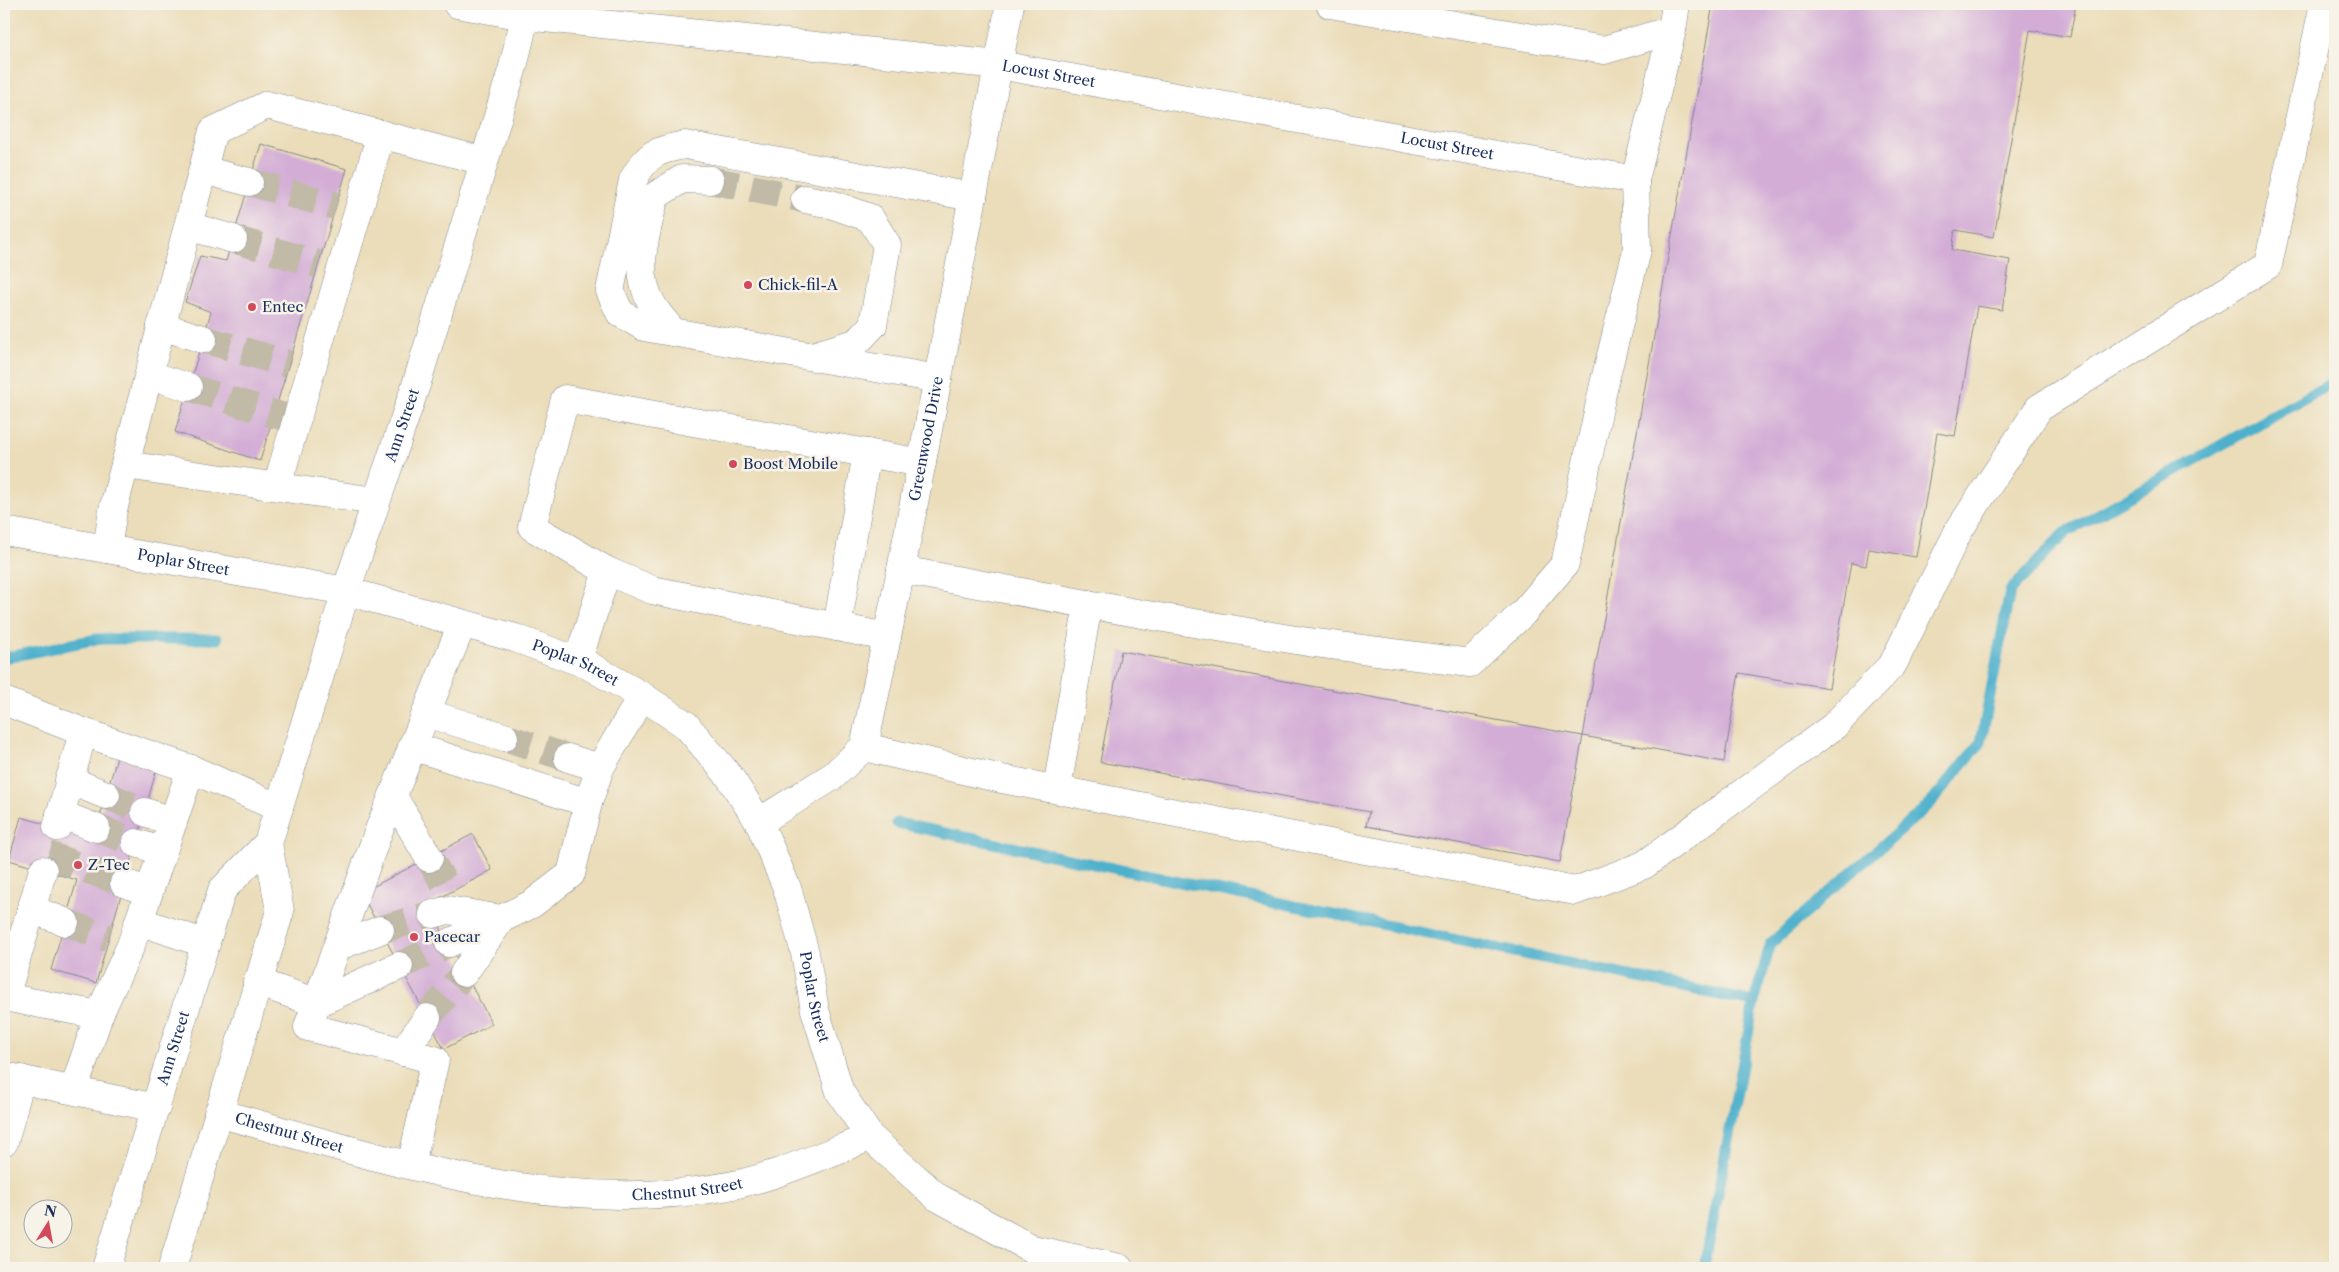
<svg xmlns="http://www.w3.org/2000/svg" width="2339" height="1272" font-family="'Libre Caslon Text',serif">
	<rect width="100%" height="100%" fill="#f7f3e8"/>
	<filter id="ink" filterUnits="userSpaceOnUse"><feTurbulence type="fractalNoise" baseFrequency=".02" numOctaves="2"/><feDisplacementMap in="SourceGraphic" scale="10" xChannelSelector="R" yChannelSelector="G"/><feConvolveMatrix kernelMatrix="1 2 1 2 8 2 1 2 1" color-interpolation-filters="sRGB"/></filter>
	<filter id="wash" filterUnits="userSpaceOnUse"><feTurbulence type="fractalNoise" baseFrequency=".0096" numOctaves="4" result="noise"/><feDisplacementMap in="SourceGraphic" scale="20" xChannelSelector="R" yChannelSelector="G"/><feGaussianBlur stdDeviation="1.12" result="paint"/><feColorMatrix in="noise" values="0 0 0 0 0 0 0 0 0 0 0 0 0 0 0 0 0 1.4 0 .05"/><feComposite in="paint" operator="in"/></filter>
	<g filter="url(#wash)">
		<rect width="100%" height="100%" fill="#ebddb9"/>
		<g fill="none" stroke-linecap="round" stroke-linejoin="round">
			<!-- stream -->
			<g stroke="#4db0cc" stroke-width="11">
				<polyline points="4,658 97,639 217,639"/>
				<polyline points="897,823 1754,1002"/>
				<polyline points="1704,1268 1754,1002 1771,943 1930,804 1981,742 2010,591 2065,533 2335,381"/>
			</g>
		</g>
		<g id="blocks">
			<!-- building -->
			<g fill="#d3add6">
				<polygon points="1713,4 2076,4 2070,37 2030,30 1994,237 1955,230 1952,250 2010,260 2002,310 1977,306 1955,436 1937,433 1916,557 1869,549 1866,566 1851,563 1829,688 1739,673 1724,762 1583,736 1560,862 1366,826 1369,812 1100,762 1121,651 1583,736"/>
				<polygon points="261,144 347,169 260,461 175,432 211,312 185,302 200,256 226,261"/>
				<polygon points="117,757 157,768 96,983 51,970 77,880 9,860 21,817 94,838"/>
				<polygon points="473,834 492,870 428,904 492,1024 444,1049 361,893"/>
			</g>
		</g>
	</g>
	<g filter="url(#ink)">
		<use href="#blocks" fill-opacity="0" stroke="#83868c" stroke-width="1"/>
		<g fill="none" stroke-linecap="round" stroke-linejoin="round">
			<!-- minor-tunnel -->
			<g stroke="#c1baa7" stroke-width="28" stroke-dasharray="28 14" stroke-linecap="butt">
				<polyline points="710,180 805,199"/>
				<polyline points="249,182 336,206"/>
				<polyline points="233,239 318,264"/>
				<polyline points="203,339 288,364"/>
				<polyline points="188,387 297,421"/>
				<polyline points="504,737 568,758"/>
				<polyline points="106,795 145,812"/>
				<polyline points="96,828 136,843"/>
				<polyline points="48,855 124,883"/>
				<polyline points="429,858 450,893"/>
				<polyline points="65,922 108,938"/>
				<polyline points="380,930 433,914"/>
				<polyline points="399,966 449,943"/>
				<polyline points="427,1018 464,973"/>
			</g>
			<!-- minor casing -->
			<g stroke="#83868c" stroke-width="29">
				<g id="minor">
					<path id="s1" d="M 457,4 L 525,16 L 999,65 L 1635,180"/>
					<polyline points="1330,4 1604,50 1672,30 1676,4"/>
					<polyline points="203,170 249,182"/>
					<polyline points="805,199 831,204 870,218 887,245 873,325 856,343 816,355"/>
					<polyline points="188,226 233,239"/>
					<polyline points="161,326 203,339"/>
					<path d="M 673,332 C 666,323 657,314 652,304 C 632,270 647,231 655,196 L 682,179 L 710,180"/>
					<polyline points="149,375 188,387"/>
					<path d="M 938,379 L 644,327 L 620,313 L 610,291 L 633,180 C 647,154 656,150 685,145 L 973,197"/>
					<polyline points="125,465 376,501"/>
					<polyline points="277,486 381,134"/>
					<path id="s2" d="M 4,531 L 346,591 L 515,638 L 586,664 L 642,696 L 686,725 L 729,776 L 759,822 L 787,888 L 805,953 L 815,1010 L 840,1092 L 870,1137 L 937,1197 L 1032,1249 L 1119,1268"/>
					<polyline points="107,549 113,510 213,131 267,105 484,161"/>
					<polyline points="901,570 1164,618 1308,642 1470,663 1523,613 1565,564 1605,380 1637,250 1635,180 1672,30"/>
					<polyline points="607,571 652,590 887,637"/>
					<polyline points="837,627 867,453"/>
					<polyline points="578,660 607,571 532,527 565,399 922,463"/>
					<polyline points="4,701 83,732"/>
					<polyline points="426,713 504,737"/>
					<polyline points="412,746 588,803"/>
					<polyline points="864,747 1002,779 1575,891 1644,865 1834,726 1893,664 1959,530 2039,408 2268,265 2324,4"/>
					<polyline points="568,758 600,768"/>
					<polyline points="69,780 106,795"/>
					<polyline points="1057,789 1088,604"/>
					<polyline points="393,796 429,858"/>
					<polyline points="145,812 173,822"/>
					<polyline points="60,814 96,828"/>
					<path id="s3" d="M 759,822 L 833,776 L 864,747 L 901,570 L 1010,4"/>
					<polyline points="57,827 83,732 191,769"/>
					<polyline points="136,843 161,851"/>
					<polyline points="124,883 149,892"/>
					<polyline points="31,909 65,922"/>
					<polyline points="433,914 448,910 501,919"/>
					<polyline points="139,921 191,769 279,808"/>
					<polyline points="449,943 501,919"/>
					<polyline points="337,947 380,930"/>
					<polyline points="464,973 501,919 532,904 571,874 588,803 600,768 642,696"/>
					<polyline points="257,982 317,1003 399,966"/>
					<polyline points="4,997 99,1015 131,945 139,921 206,944"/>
					<polyline points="5,997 43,870"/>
					<polyline points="403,1052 427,1018"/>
					<polyline points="4,1076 156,1108"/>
					<polyline points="74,1089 99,1015"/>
					<path id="s4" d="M 218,1113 C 379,1157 547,1216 717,1188 C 770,1180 820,1156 870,1137"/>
					<polyline points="4,1142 21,1079"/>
					<polyline points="411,1165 435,1060 308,1027 379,830 462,624"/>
				</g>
			</g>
			<!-- major casing -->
			<g stroke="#83868c" stroke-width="29">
				<g id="major">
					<path id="s5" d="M 106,1268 L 222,890 L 268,843 L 346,591 L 417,382 L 513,67 L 528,4"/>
					<polyline points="172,1268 280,911 268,843"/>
				</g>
			</g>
			<!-- minor -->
			<use href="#minor" stroke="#fff" stroke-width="28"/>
			<!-- major -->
			<use href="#major" stroke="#fff" stroke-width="28"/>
		</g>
	</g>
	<!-- markers -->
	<g fill="#d1495b" stroke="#f7f3e8" stroke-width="2">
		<circle cx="748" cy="285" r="5"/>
		<circle cx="252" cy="307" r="5"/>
		<circle cx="733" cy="464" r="5"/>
		<circle cx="78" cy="865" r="5"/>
		<circle cx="414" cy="937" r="5"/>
	</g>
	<g text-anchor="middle" stroke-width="5" stroke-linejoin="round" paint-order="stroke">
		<!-- street labels -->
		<g font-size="15" fill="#1b2f5e" stroke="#f7f3e8">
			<text dy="5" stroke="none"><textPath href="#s1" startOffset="596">Locust Street</textPath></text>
			<text dy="5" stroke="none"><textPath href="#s1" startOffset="1001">Locust Street</textPath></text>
			<text dy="5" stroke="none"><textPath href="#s5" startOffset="900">Ann Street</textPath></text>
			<text dy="5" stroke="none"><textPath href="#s3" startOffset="444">Greenwood Drive</textPath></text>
			<text dy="5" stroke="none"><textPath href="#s2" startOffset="182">Poplar Street</textPath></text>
			<text dy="5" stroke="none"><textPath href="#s2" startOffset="588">Poplar Street</textPath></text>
			<text dy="5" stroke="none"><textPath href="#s2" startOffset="1021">Poplar Street</textPath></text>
			<text dy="5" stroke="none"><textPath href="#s5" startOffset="230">Ann Street</textPath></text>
			<text dy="5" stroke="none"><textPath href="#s4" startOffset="74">Chestnut Street</textPath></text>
			<text dy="5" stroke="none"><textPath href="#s4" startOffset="479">Chestnut Street</textPath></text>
		</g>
		<!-- poi labels -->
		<g font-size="15" fill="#1b2f5e" stroke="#f7f3e8" text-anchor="start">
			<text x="758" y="290">Chick-fil-A</text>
			<text x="262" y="312">Entec</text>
			<text x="743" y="469">Boost Mobile</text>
			<text x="88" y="870">Z-Tec</text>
			<text x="424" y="942">Pacecar</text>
		</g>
	</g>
	<!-- margin -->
	<rect width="2339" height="1272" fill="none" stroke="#f7f3e8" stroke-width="20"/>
	<!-- north arrow -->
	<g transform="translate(48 1224) rotate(11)"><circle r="24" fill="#f7f3e8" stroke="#9fa5b1"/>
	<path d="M0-4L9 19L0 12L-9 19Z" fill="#d1495b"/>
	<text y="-8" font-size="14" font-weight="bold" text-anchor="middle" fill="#1b2f5e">N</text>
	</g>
</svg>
